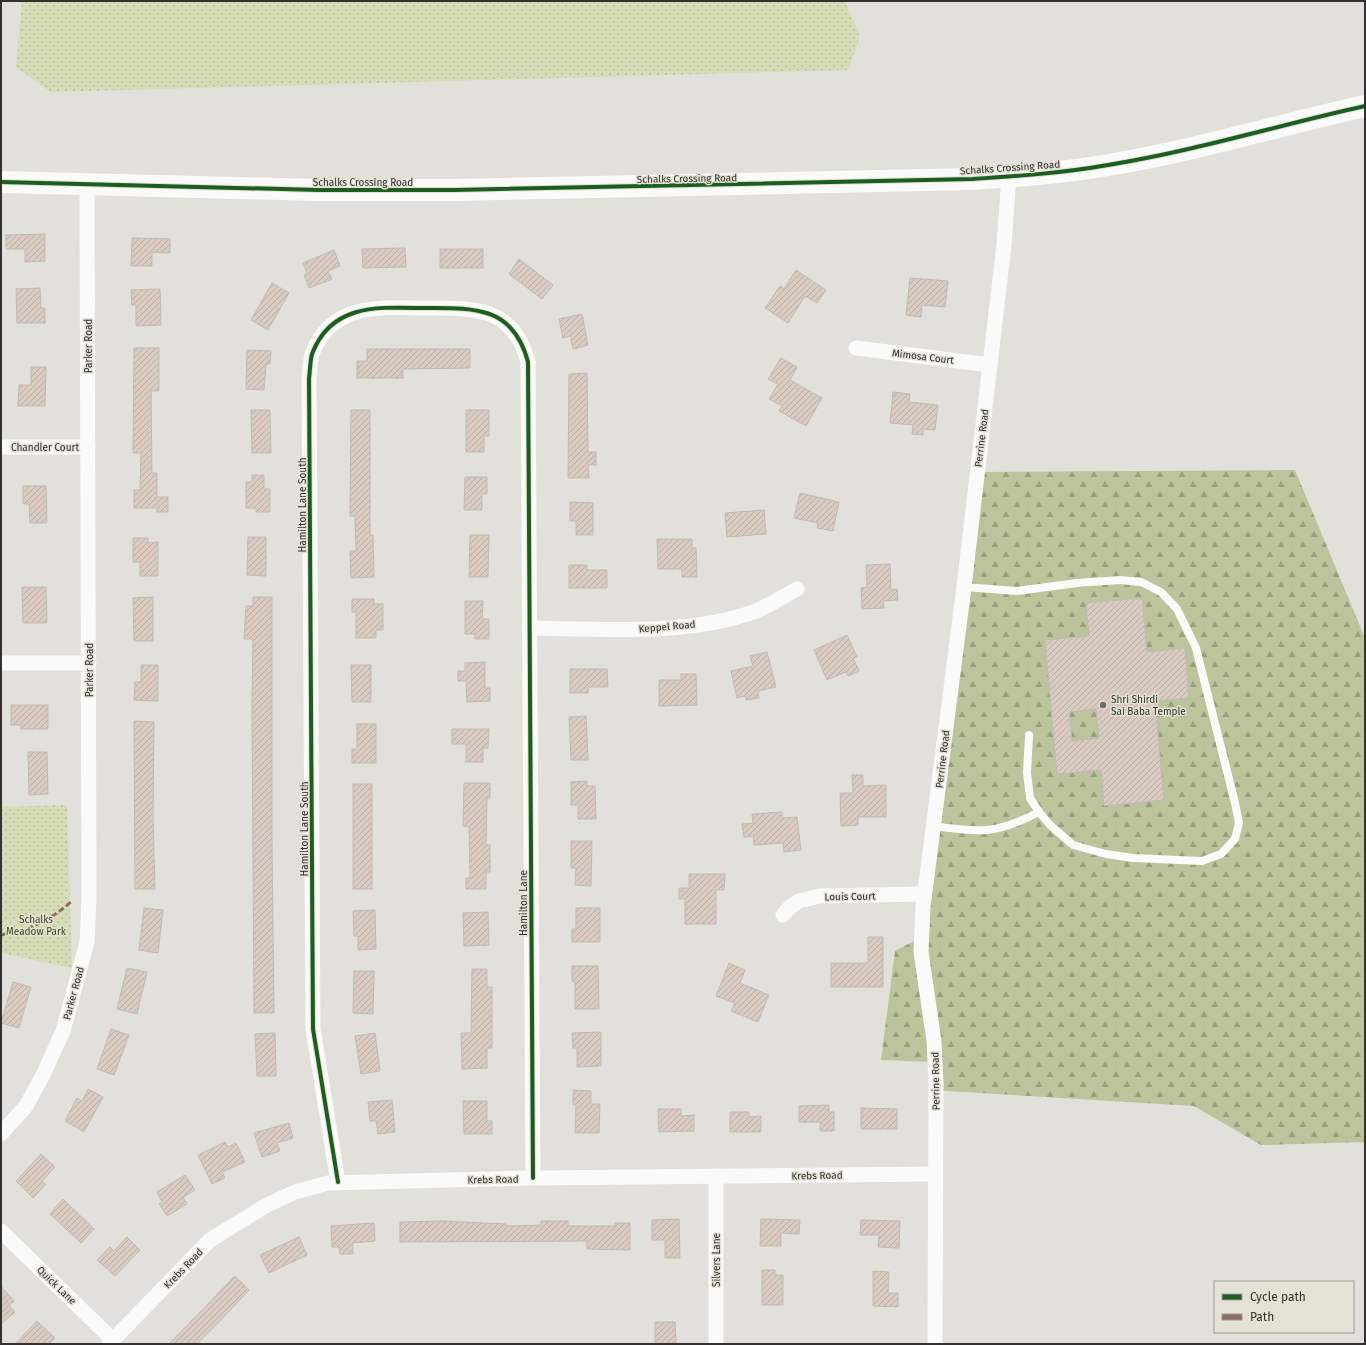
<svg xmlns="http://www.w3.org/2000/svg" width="1366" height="1345" font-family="'Fira Sans',sans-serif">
	<defs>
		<pattern id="grass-dots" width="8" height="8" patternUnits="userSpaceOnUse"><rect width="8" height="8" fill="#d4ddb5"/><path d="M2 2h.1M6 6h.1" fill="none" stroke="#b6be9c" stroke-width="1.8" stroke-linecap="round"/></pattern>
		<pattern id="forest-firs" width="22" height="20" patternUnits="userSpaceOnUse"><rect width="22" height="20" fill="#bbc49a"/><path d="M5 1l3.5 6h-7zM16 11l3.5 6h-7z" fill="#99a07e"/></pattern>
		<pattern id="building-hatch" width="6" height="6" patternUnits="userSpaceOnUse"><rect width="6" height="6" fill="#dacbc2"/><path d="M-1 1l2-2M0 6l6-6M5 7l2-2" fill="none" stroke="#bcafa7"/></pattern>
	</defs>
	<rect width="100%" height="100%" fill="#e1e0da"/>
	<!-- grass -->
	<g fill="url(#grass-dots)">
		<polygon points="22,1 845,1 860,37 848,70 51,92 16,67"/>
		<polygon points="67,805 72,968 1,953 1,807"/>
	</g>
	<!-- forest -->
	<polygon fill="url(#forest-firs)" points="1295,470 1365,638 1365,1142 1261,1145 1194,1106 931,1090 931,1062 881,1060 895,951 920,938 982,472"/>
	<!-- building -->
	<g fill="url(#building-hatch)" stroke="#bdbbb7" fill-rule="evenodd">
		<polygon points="45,234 45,261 25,262 25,249 6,249 6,235"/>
		<polygon points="132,238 170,239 170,253 152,252 152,266 131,266"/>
		<polygon points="405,248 406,267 363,268 362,249"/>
		<rect x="440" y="249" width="43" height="19"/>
		<polygon points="334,250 340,266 328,271 332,279 309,288 304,275 307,273 303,263"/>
		<polygon points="519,259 553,285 542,299 509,274"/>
		<polygon points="796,270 826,290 817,303 805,296 788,323 765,308 780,286 784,289"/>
		<polygon points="910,278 948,281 945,307 922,305 921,317 906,315"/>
		<polygon points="272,283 289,293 268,330 251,320"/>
		<polygon points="40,288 41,308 45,308 45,323 17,323 16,289"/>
		<polygon points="160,289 161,325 136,326 136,305 132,305 131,290"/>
		<polygon points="582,314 588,345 573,349 570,336 563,338 559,319"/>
		<polygon points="134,348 159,348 159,391 151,391 152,473 157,473 157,497 168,497 168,512 157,512 157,508 134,508 134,490 140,490 141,453 133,453"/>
		<polygon points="367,349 470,349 470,368 403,369 403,378 357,378 357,361 367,361"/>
		<polygon points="247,350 271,351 270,364 266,364 264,390 246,389"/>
		<polygon points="781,358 797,367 790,380 822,398 806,426 779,411 782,406 769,399 778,384 768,379"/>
		<polygon points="31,367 46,367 45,406 18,406 19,385 31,385"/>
		<polygon points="587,373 588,452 596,452 596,465 588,465 589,478 568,478 569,374"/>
		<polygon points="893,392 910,394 909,402 938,405 935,430 923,429 923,435 912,434 913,425 890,423"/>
		<polygon points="251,410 270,410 271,453 252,453"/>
		<polygon points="351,410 370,410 370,535 373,535 374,577 351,578 350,551 356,551 355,516 350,516"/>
		<polygon points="466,410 489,410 489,436 484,436 484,452 466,452"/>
		<polygon points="252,475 264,475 264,489 270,489 270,512 256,512 256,508 246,508 246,482 252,482"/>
		<polygon points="465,477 487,477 487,494 482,494 482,510 464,510"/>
		<polygon points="23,486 46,486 47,523 30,523 29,504 23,504"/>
		<polygon points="800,493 839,502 833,531 817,528 818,523 794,518"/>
		<polygon points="570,502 593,503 593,535 576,535 576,521 570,521"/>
		<polygon points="764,510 766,534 727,537 725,513"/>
		<polygon points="470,535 489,535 488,577 469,577"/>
		<polygon points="248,537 266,537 266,576 247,575"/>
		<polygon points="133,538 148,538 148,543 158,542 158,576 140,576 140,562 133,562"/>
		<polygon points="657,539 692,539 692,548 696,548 697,577 682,577 682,569 658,569"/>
		<polygon points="890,564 891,590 897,589 898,600 883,601 884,608 862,609 861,588 867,587 866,565"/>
		<polygon points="569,565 587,565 587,570 607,570 607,588 569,588"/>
		<polygon points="22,587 46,587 47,623 23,623"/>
		<polygon points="153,597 153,641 134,641 133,598"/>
		<polygon points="253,597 272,597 272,846 274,1013 254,1013 252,701 253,639 244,639 246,606 253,606"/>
		<path d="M 1142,598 L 1147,652 L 1185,648 L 1189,698 L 1155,701 L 1164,800 L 1104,806 L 1101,770 L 1057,774 L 1045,640 L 1089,636 L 1086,603 ZM 1096,709 L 1099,738 L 1072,741 L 1069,712 Z"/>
		<polygon points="352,599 374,599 374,604 383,604 383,630 376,630 376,638 356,638 356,612 352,612"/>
		<polygon points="465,601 483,601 482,619 489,619 489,639 475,639 475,634 465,634"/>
		<polygon points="847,635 857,657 853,658 859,671 848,676 846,672 827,680 814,650"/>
		<polygon points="767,652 776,687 758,691 759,698 746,700 745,696 737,698 731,671 753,666 750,656"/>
		<polygon points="485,662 485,688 490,688 490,701 467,702 466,681 458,681 458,671 465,671 465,663"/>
		<polygon points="141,665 158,665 158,701 134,700 135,682 141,682"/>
		<polygon points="351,665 371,665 371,702 352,702"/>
		<polygon points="570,669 607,669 608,687 588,687 588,693 570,693"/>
		<polygon points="681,674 696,674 697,705 659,706 659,680 681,680"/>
		<polygon points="11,705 48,705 48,729 21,729 21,725 11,725"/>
		<polygon points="586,716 588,760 571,760 569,717"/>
		<polygon points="134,721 154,722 153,816 155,889 135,889"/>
		<polygon points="357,724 376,724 376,763 352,763 352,749 357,749"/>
		<polygon points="452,729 489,729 488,748 483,748 483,762 466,762 466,744 452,744"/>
		<polygon points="28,752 47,752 48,794 29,795"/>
		<polygon points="852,775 863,775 863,786 886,785 886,817 858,817 858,825 841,826 840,793 853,793"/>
		<polygon points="587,781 587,786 595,786 596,819 578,819 578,805 571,805 571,782"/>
		<polygon points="464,783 490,783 490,798 487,798 486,845 490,845 490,872 486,872 486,889 466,889 466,878 470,878 469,827 463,826"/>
		<rect x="353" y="784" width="19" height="105"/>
		<polygon points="782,812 782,818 797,817 801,850 784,852 783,843 754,845 753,836 744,837 742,824 753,823 752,814"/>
		<polygon points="571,841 592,841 591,886 575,885 576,868 571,868"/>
		<polygon points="689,874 725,874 724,890 716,890 716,924 685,924 685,899 679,899 679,888 689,888"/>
		<polygon points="144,908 163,910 158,953 139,950"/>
		<polygon points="576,908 600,908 600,942 572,942 572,929 576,929"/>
		<polygon points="375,910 376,949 358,950 358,936 354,936 353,911"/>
		<polygon points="488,912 489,945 464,946 463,913"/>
		<polygon points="868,937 883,937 883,987 831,987 831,963 868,963"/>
		<polygon points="729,963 745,970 740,983 769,995 758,1022 731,1011 735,1003 716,996"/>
		<polygon points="572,966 598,966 599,1009 575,1009 575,981 572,981"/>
		<polygon points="127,968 147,972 137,1014 117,1009"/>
		<polygon points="472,969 487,969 487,987 492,987 492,1048 487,1048 487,1068 462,1069 461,1033 471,1033"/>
		<polygon points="354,971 374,971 373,1014 353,1013"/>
		<polygon points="13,982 31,987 19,1028 1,1023"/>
		<polygon points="111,1029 129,1035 114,1075 97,1069"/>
		<polygon points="601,1032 601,1066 577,1067 577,1048 573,1048 572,1033"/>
		<polygon points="275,1033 276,1076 257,1076 255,1034"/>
		<polygon points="375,1033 380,1071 361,1074 355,1036"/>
		<polygon points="88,1089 103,1097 84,1132 65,1121 77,1098 82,1101"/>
		<polygon points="573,1090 591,1091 591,1104 600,1104 599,1133 575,1133 576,1105 573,1105"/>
		<polygon points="392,1100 395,1132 378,1134 376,1121 370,1121 368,1102"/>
		<polygon points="463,1101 487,1101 487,1121 492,1121 492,1134 464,1134"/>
		<polygon points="829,1105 829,1112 834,1112 834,1131 820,1131 820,1122 799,1122 799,1106"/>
		<polygon points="861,1108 897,1109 897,1129 861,1129"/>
		<polygon points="658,1109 681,1109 681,1116 694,1115 694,1131 659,1132"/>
		<polygon points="730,1112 749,1112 749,1117 761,1116 761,1132 730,1132"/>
		<polygon points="289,1123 293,1138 277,1143 280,1151 262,1157 254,1133"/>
		<polygon points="225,1142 228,1147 236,1143 245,1162 222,1172 225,1178 212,1184 198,1155"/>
		<polygon points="41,1154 55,1167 42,1181 46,1184 33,1198 16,1181"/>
		<polygon points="185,1175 195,1190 183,1197 187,1204 167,1216 159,1204 162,1202 157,1192"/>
		<polygon points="63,1199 94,1229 81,1243 50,1214"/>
		<polygon points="679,1219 680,1258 665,1258 665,1240 652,1240 652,1220"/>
		<polygon points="761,1219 800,1220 799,1234 781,1233 781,1246 760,1246"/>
		<polygon points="861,1220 900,1221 899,1248 878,1247 879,1235 860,1235"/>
		<polygon points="443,1221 506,1224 506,1226 541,1225 541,1221 568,1221 568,1226 615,1226 615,1223 630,1223 630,1250 587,1249 587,1241 400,1242 400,1222"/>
		<polygon points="374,1223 375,1241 353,1243 353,1254 340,1254 339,1247 332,1247 331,1226"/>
		<polygon points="127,1237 140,1250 115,1276 97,1260 110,1247 114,1251"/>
		<polygon points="299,1237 307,1255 269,1273 260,1255"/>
		<polygon points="762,1270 775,1270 775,1275 783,1275 783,1305 762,1305"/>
		<polygon points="873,1271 889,1272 888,1293 898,1293 898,1307 873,1306"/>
		<polygon points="235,1276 249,1290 220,1321 197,1344 169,1344"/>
		<polygon points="1,1286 14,1301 9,1305 15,1312 1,1324"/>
		<polygon points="37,1321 55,1338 49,1344 15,1344"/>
		<polygon points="655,1322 675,1322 676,1344 655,1344"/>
	</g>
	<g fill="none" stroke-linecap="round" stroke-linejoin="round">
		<!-- lane -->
		<g stroke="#fafaf9" stroke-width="8">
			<polyline points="964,587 1017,591 1077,583 1120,580 1141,582 1161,592 1177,609 1196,648 1235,803 1239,823 1235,839 1221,854 1202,861 1133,858 1106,854 1073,845 1050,825 1039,812 1030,798 1027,773 1029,735"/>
			<path d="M 933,826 C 980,832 995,835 1039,812"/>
		</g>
		<!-- street -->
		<g stroke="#fafaf9" stroke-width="15">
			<polyline points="856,348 990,365"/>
			<polyline points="1,447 88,447"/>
			<path d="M 529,628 C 601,629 689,636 756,611 C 770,605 784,596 797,589"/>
			<polyline points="1,663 89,663"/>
			<polyline points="783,915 790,907 799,901 820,896 924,894"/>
			<polyline points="1,1134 26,1106 43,1075 63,1031 87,942 89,899 87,185"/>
			<path d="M 338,1182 L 313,1029 L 309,379 C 310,371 310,362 312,354 C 331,304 377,307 421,308 C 470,308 513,304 528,362 L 533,1178"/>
			<polyline points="1,1231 113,1340"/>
			<polyline points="109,1344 210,1240 267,1205 295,1192 328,1183 533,1178 935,1174"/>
			<polyline points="716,1344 716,1176"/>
			<polyline points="935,1344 936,1082 934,1041 921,952 923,907 964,587 1004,245 1009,176"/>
		</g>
		<!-- secondary -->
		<path stroke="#fafaf9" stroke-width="22" d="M 1,182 L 319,190 L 455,190 L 972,179 C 1018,176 1063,173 1108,165 C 1195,151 1279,125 1365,106"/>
		<!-- quiet -->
		<path stroke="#8d6e63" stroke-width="3" stroke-dasharray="6 3" stroke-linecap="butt" d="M 1,935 C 29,930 51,920 72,901"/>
		<!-- cycleway casing -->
		<g stroke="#e4e1d7" stroke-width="6">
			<g id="cycleway">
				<path d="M 1,182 L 319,190 L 455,190 L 972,179 C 1018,176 1063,173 1108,165 C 1195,151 1279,125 1365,106"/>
				<path d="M 338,1182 L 313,1029 L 309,379 C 310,371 310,362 312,354 C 331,304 377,307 421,308 C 470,308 513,304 528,362 L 533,1178"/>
			</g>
		</g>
		<!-- cycleway -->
		<use href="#cycleway" stroke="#1b5e20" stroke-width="4"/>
	</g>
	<!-- markers -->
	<circle fill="#6f6e6a" stroke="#e4e1d7" stroke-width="1.5" cx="1103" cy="705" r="4"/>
	<g text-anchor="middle" stroke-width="3" stroke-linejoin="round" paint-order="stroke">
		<!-- street labels -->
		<g font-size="10" fill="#32312d" stroke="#e4e1d7">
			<text transform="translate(1010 167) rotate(-4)" y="4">Schalks Crossing Road</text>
			<text transform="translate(687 178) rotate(-1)" y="4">Schalks Crossing Road</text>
			<text x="363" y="186">Schalks Crossing Road</text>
			<text transform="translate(88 346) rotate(-90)" y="4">Parker Road</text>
			<text transform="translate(923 356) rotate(7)" y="4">Mimosa Court</text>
			<text transform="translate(981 438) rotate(-83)" y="4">Perrine Road</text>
			<text x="45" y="451">Chandler Court</text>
			<text transform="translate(302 505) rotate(-90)" y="4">Hamilton Lane South</text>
			<text transform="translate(667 626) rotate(-5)" y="4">Keppel Road</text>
			<text transform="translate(89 670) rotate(-90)" y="4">Parker Road</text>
			<text transform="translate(942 759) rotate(-83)" y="4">Perrine Road</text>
			<text transform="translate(304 829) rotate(-90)" y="4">Hamilton Lane South</text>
			<text transform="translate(850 896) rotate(-1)" y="4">Louis Court</text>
			<text transform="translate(523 903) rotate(-90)" y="4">Hamilton Lane</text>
			<text transform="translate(73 993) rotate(-75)" y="4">Parker Road</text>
			<text transform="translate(935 1081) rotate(-91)" y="4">Perrine Road</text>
			<text transform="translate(817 1175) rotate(-1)" y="4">Krebs Road</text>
			<text transform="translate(493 1179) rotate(-1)" y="4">Krebs Road</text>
			<text transform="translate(716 1260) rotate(-90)" y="4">Silvers Lane</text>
			<text transform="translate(183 1268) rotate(-46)" y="4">Krebs Road</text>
			<text transform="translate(57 1285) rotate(44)" y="4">Quick Lane</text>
		</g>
		<!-- poi labels -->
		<g font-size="10" fill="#32312d" stroke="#e4e1d7" text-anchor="start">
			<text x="1111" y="703">Shri Shirdi<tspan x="1111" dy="12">Sai Baba Temple</tspan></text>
		</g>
		<!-- park labels -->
		<g font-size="10" fill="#3b450f" stroke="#e4e1d7">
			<text x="36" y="923">Schalks<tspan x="36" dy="12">Meadow Park</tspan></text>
		</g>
	</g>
	<!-- border -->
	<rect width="1366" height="1345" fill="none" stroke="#32312d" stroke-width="4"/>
	<!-- legend -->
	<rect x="1214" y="1281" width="140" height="52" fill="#e4e1d7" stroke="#9d9b93"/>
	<rect x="1222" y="1294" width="20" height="6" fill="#1b5e20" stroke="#9d9b93"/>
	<text x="1250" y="1301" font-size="12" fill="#32312d">Cycle path</text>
	<rect x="1222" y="1314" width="20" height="6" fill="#8d6e63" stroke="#9d9b93"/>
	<text x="1250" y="1321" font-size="12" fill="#32312d">Path</text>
</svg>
